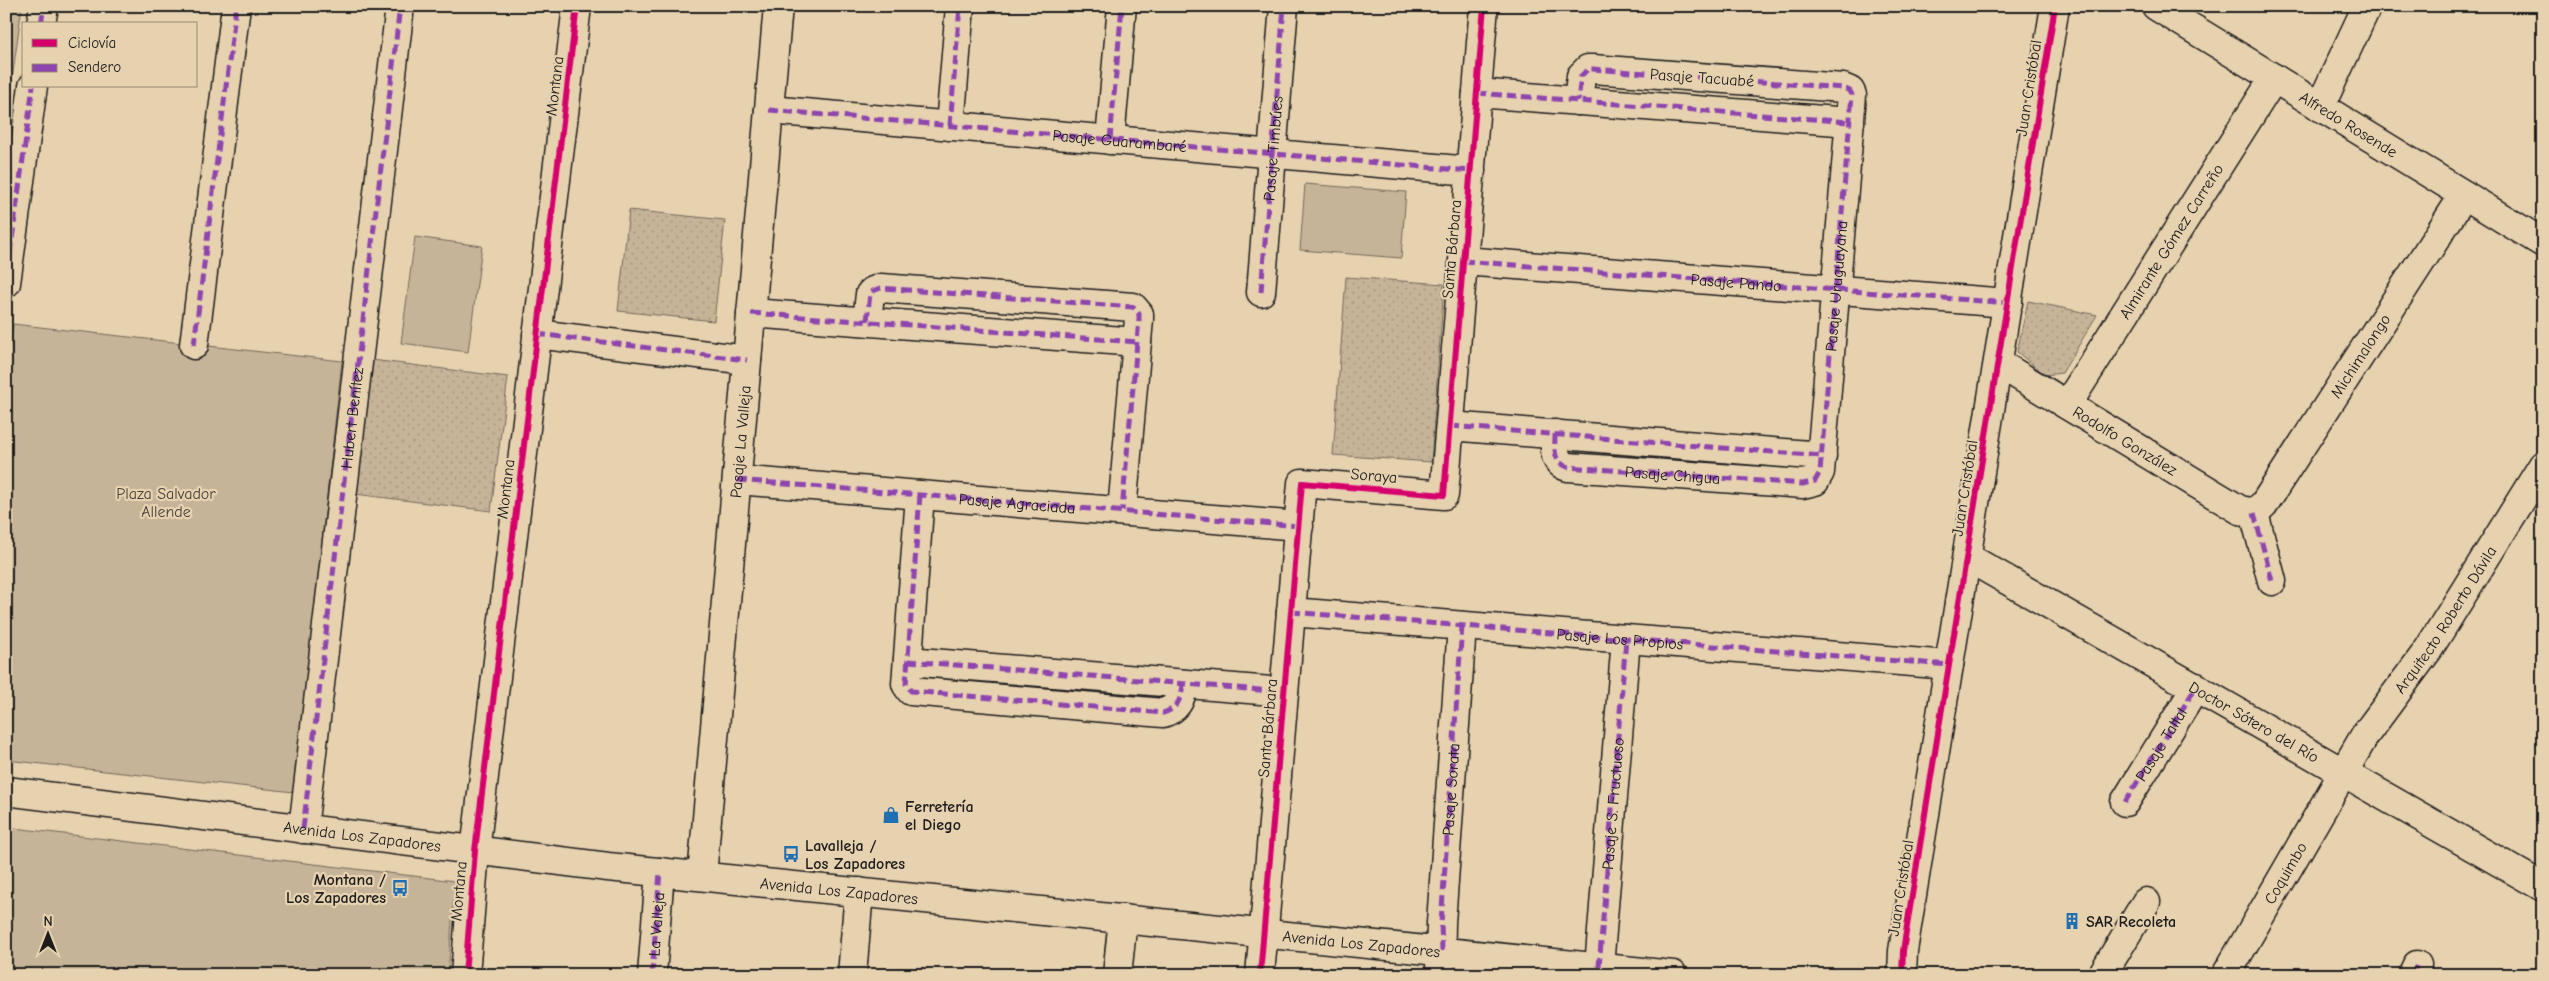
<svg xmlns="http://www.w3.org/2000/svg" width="2549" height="981" font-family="'Comic Neue',sans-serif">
	<defs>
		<pattern id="grass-dots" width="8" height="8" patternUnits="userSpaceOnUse" patternTransform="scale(1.25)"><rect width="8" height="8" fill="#c6b498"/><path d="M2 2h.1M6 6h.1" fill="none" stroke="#aa9a82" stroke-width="1.8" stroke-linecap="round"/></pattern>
	</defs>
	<rect width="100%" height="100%" fill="#e7d2b0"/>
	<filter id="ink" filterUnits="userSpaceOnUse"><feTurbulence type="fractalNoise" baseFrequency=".02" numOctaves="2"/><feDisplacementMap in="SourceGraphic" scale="10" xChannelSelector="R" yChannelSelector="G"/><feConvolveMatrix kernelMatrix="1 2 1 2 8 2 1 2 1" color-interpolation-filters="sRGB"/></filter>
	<g filter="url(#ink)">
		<!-- grass -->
		<g fill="url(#grass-dots)" stroke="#71685a">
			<polygon points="629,210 725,220 714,321 618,311"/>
			<polygon points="1346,277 1444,284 1431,462 1333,455"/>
			<polygon points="2028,301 2097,315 2062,373 2045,375 2017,352"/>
			<polygon points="372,360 508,377 491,511 355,494"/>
		</g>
		<!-- park -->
		<g fill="#c6b498" stroke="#71685a">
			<polygon points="6,6 22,6 6,124"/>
			<polygon points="1305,184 1406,192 1401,258 1300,250"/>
			<polygon points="415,237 482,246 468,352 401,343"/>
			<polygon points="13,324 342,361 294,792 6,760 6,380"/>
			<polygon points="6,827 455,881 448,975 6,975"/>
		</g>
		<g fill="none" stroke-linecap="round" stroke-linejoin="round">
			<!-- minor casing -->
			<g stroke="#1c1c1c" stroke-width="31">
				<g id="minor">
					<path id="s1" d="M 2156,6 L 2543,243"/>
					<polyline points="41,24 44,6"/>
					<polyline points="1477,93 1850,122"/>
					<polyline points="2320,107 2367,6"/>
					<polyline points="769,110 1471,171"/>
					<polyline points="950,126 960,6"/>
					<polyline points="1110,140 1122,6"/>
					<path id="s2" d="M 1463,261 L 2008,303"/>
					<polyline points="6,283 33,86"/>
					<polyline points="1261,292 1284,6"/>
					<polyline points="751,313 1137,342"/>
					<polyline points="867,321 870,294 873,291 881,288 1133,307 1139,314 1139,319 1122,511"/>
					<polyline points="537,334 747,360"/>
					<polyline points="194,345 236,6"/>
					<path id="s3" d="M 1998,363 L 2240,510 L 2254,513"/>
					<path id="s4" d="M 2067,405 L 2274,78"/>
					<polyline points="1450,426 1822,456"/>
					<path d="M 1555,434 C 1555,448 1552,462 1568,467 L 1803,484 L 1815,481 L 1820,472 L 1852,95 L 1850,91 L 1843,88 L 1593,69 L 1588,69 L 1581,76 L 1578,101"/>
					<path id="s5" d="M 737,480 L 1299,526"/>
					<path d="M 920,495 L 906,684 L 911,691 L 1163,713 C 1178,709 1182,697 1183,684"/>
					<path id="s6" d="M 2254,513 L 2264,504 L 2464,195"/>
					<polyline points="2254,513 2272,581"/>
					<path id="s7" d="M 1967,557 L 2543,887"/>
					<polyline points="1291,612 1949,665"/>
					<polyline points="908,661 1284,692"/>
					<polyline points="2125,802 2196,687"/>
					<polyline points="303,829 400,6"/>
					<path id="s8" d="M 702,876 L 778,6"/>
					<polyline points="1599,967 1626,639"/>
					<polyline points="465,975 475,851 577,6"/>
					<path id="s9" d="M 652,975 L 660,872"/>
					<polyline points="852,975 859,892"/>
					<polyline points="1117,975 1123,919"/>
					<polyline points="1260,975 1302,483 1444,495 1484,6"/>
					<polyline points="1440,975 1441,923 1462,626"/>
					<polyline points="1902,975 1903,951 2055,6"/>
					<polyline points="2102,975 2146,902"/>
					<path id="s10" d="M 2226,975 L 2365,735 L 2428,650 L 2543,465"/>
					<polyline points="2412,975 2417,965"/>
				</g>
			</g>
			<!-- major casing -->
			<g stroke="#1c1c1c" stroke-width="31">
				<g id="major">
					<path id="s11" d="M 6,791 L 608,867 L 1673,975"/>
				</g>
			</g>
			<!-- minor -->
			<use href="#minor" stroke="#e7d2b0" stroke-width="28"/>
			<!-- major -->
			<use href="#major" stroke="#e7d2b0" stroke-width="28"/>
			<!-- quiet -->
			<g stroke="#8e44ad" stroke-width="5" stroke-dasharray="10 5" stroke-linecap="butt">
				<polyline points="41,24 44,6"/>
				<polyline points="1477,93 1850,122"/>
				<path id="s12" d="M 769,110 L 1471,171"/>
				<polyline points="950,126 960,6"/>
				<polyline points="1110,140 1122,6"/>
				<polyline points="1463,261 2008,303"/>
				<polyline points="6,283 33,86"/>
				<path id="s13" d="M 1261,292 L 1284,6"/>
				<polyline points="751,313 1137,342"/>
				<polyline points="867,321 870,294 873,291 881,288 1133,307 1139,314 1139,319 1122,511"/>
				<polyline points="537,334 747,360"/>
				<polyline points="194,345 236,6"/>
				<polyline points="1450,426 1822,456"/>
				<path id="s14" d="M 1555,434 C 1555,448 1552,462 1568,467 L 1803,484 L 1815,481 L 1820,472 L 1852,95 L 1850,91 L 1843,88 L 1593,69 L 1588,69 L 1581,76 L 1578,101"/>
				<polyline points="737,480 1299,526"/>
				<path d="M 920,495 L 906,684 L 911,691 L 1163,713 C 1178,709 1182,697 1183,684"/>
				<polyline points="2254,513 2272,581"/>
				<path id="s15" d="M 1291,612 L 1949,665"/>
				<polyline points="908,661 1284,692"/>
				<path id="s16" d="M 2125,802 L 2196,687"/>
				<path id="s17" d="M 303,829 L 400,6"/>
				<path id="s18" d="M 1442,951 L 1441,923 L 1462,626"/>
				<path id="s19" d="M 1599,967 L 1626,639"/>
				<polyline points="652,975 660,872"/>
				<polyline points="2412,975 2417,965"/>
			</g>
			<!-- cycleway casing -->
			<g stroke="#e7d2b0" stroke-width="9">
				<g id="cycleway">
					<polyline points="465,975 475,851 577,6"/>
					<polyline points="1260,975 1302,483 1444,495 1484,6"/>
					<polyline points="1902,975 1903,951 2055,6"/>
				</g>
			</g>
			<!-- cycleway -->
			<use href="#cycleway" stroke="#d6006c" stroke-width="6"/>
		</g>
	</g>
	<!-- icons -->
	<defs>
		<g id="shop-bare" transform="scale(1.35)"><path d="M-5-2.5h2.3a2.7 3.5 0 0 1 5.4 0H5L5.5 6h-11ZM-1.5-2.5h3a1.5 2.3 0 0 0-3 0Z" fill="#1f6fb2" stroke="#e7d2b0" stroke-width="2.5" paint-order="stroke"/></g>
		<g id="bus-bare" transform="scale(1.35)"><path d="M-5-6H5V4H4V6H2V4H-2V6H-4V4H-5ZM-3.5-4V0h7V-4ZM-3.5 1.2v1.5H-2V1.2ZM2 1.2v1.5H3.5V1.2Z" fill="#1f6fb2" stroke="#e7d2b0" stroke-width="2.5" paint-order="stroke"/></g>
		<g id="building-bare" transform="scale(1.35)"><path d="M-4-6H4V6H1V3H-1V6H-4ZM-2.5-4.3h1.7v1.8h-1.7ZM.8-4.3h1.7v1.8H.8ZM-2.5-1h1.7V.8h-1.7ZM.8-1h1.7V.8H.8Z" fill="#1f6fb2" stroke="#e7d2b0" stroke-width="2.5" paint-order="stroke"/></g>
	</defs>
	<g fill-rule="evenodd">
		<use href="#shop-bare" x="891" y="815"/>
		<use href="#bus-bare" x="791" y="854"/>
		<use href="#bus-bare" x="400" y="888"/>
		<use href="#building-bare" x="2072" y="921"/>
	</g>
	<g text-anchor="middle" stroke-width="4.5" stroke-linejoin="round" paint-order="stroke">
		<!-- street labels -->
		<g font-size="16" fill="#1c1c1c" stroke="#e7d2b0">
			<text transform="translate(1702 77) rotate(4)" y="6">Pasaje Tacuabé</text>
			<text transform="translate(554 86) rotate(-83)" y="6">Montana</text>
			<text transform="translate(2028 88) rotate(-81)" y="6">Juan Cristóbal</text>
			<text dy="6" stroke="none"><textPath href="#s1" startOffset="226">Alfredo Rosende</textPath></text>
			<text dy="6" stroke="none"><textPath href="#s12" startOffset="352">Pasaje Guarambaré</textPath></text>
			<text dy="6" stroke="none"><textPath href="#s13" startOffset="144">Pasaje Timbúes</textPath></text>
			<text dy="6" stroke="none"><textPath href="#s4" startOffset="194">Almirante Gómez Carreño</textPath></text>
			<text transform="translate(1451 249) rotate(-85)" y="6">Santa Bárbara</text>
			<text dy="6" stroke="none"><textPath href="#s2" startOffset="274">Pasaje Pando</textPath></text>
			<text dy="6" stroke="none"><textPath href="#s14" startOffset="484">Pasaje Uruguayana</textPath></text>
			<text dy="6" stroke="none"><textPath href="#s6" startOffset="190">Michimalongo</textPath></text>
			<text dy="6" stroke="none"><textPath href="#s17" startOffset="414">Hubert Benítez</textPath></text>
			<text dy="6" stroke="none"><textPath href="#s3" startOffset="149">Rodolfo González</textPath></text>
			<text dy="6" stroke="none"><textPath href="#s8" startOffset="436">Pasaje La Valleja</textPath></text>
			<text dy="6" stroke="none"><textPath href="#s14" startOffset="144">Pasaje Chigua</textPath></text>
			<text transform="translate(1374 475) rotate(5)" y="6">Soraya</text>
			<text transform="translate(1964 488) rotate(-81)" y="6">Juan Cristóbal</text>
			<text transform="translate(505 489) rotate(-83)" y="6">Montana</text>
			<text dy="6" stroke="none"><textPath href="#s5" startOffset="281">Pasaje Agraciada</textPath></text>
			<text dy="6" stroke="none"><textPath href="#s10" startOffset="418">Arquitecto Roberto Dávila</textPath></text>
			<text dy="6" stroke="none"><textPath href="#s15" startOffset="330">Pasaje Los Propios</textPath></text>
			<text dy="6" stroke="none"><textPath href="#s7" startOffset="331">Doctor Sótero del Río</textPath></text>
			<text transform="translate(1267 728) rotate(-85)" y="6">Santa Bárbara</text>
			<text dy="6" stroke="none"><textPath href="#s16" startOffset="68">Pasaje Taltal</textPath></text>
			<text dy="6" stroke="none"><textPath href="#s18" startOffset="162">Pasaje Sorata</textPath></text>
			<text dy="6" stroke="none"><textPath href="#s19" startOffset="164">Pasaje S. Fructuoso</textPath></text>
			<text dy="6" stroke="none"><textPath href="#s11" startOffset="359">Avenida Los Zapadores</textPath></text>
			<text dy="6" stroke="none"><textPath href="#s10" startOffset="118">Coquimbo</textPath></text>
			<text transform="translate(1900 888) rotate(-81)" y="6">Juan Cristóbal</text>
			<text dy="6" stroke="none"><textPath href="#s11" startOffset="839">Avenida Los Zapadores</textPath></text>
			<text transform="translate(458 891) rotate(-85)" y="6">Montana</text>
			<text dy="6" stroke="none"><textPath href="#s9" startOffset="51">La Valleja</textPath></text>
			<text dy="6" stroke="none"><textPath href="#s11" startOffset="1364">Avenida Los Zapadores</textPath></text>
		</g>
		<!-- park labels -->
		<g font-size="16" fill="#46423b" stroke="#e7d2b0">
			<text x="166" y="499">Plaza Salvador<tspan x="166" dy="18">Allende</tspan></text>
		</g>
		<!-- poi labels -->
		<g font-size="16" font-weight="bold" fill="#1c1c1c" stroke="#e7d2b0" text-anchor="start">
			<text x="905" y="812">Ferretería<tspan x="905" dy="18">el Diego</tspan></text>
			<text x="805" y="851">Lavalleja /<tspan x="805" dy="18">Los Zapadores</tspan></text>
			<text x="386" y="885" text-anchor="end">Montana /<tspan x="386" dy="18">Los Zapadores</tspan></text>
			<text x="2086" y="927">SAR Recoleta</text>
		</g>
	</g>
	<!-- margin -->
	<rect width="2549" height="981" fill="none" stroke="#e7d2b0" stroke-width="25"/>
	<rect x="12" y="12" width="2524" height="956" fill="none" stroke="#1c1c1c" stroke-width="2" filter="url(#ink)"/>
	<!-- legend -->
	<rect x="22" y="22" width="175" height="65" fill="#e7d2b0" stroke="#968975"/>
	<rect x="32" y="39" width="25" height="8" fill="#d6006c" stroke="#968975"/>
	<text x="68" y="48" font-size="15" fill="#1c1c1c">Ciclovía</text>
	<rect x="32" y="64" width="25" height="8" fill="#8e44ad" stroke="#968975"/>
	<text x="68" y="72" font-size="15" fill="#1c1c1c">Sendero</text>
	<!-- north arrow -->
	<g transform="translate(48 934)" stroke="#e7d2b0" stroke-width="4" paint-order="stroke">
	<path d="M0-4L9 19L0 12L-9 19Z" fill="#1c1c1c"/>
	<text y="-8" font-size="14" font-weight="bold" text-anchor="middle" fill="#1c1c1c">N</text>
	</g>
</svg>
